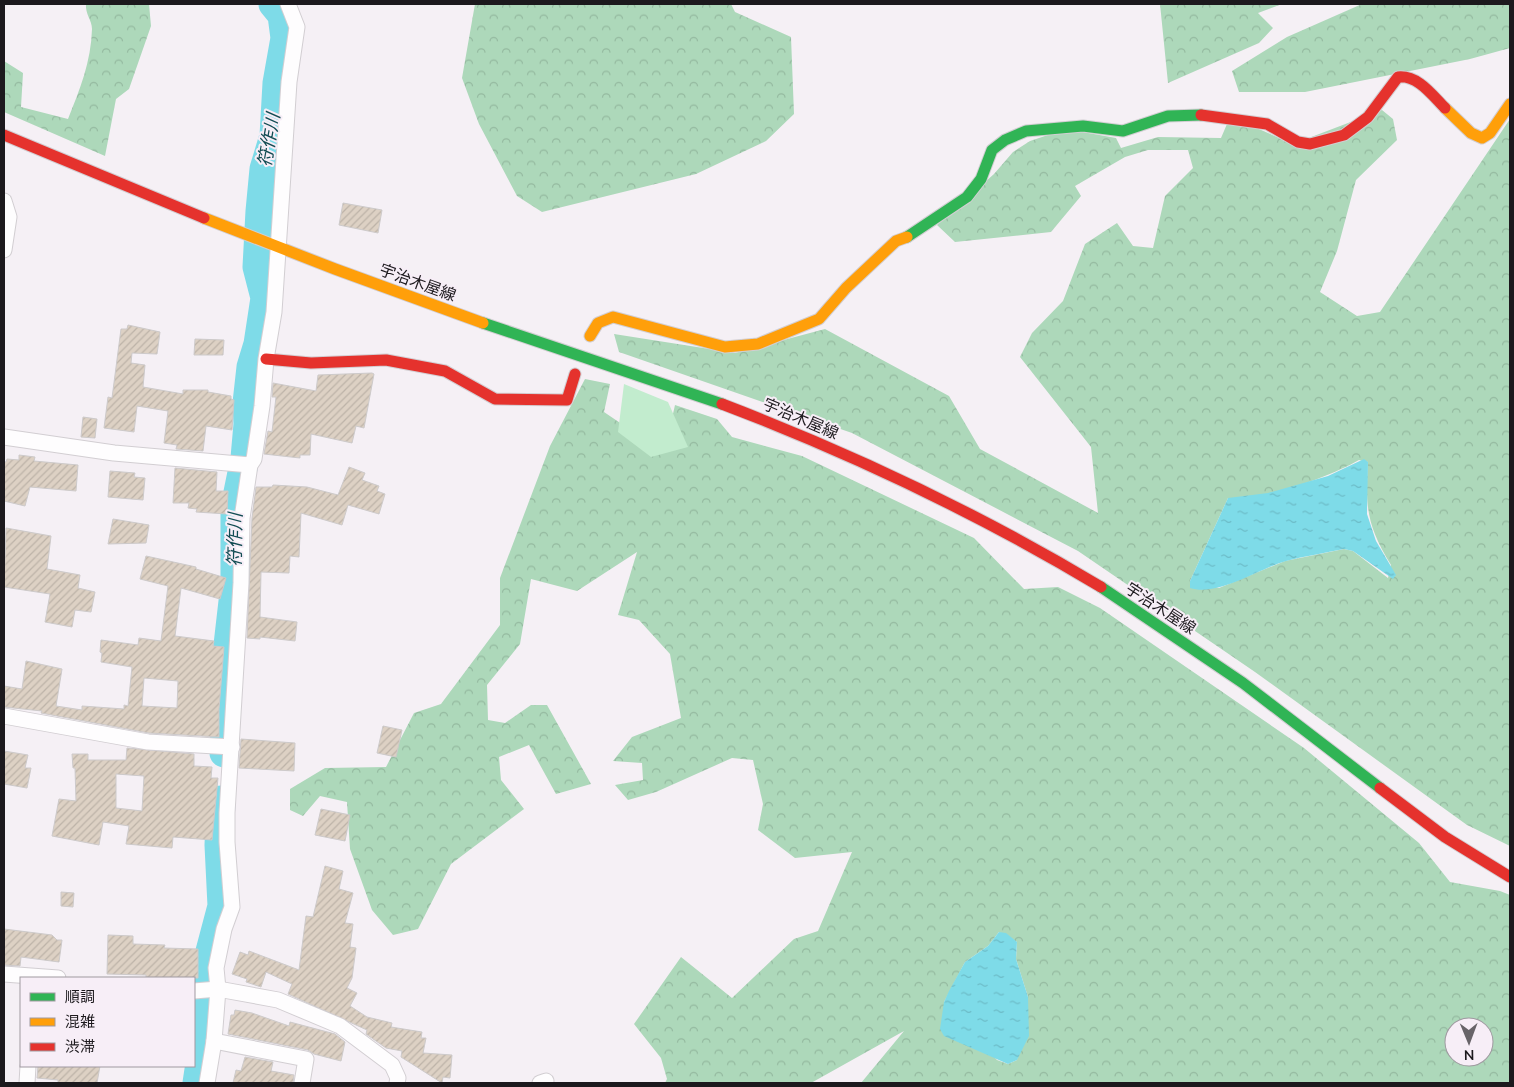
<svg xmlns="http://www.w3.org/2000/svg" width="1514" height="1087" font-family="'Nunito Sans','Noto Sans JP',sans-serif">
	<defs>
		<pattern id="forest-crowns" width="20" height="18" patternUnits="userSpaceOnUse" patternTransform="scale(1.25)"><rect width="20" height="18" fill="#add8ba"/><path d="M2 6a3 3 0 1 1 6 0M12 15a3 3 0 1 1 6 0" fill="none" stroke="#94b99f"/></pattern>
		<pattern id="water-ripples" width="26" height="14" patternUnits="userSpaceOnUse" patternTransform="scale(1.25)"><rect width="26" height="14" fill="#7edbe8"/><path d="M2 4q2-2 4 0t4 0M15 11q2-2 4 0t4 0" fill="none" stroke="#6cbbc7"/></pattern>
		<pattern id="building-hatch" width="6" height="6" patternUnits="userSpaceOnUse" patternTransform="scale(1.25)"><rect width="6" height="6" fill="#ddd1c4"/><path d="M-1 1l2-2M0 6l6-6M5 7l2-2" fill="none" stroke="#bdb3a8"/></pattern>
	</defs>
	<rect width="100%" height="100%" fill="#f5f0f5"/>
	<!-- forest -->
	<g fill="url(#forest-crowns)" fill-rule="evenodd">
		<path d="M 86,4 L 149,4 L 151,26 L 129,89 L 116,99 L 105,156 L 4,112 L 4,61 L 23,73 L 21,107 L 68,119 C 80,89 91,62 92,29 C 92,20 85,14 86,4 Z"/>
		<polygon points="475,4 731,4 735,12 791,37 794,114 766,141 696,174 542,212 517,196 479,124 462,78"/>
		<polygon points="1160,4 1282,4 1258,13 1273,28 1259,43 1168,83"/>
		<polygon points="1362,4 1510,4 1510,48 1470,59 1305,92 1239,92 1232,71 1287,37"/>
		<path d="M 1382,110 L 1393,119 L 1397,140 L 1356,180 L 1337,251 L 1320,292 L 1357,316 L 1380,312 L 1510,119 L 1510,846 L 1467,825 L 1255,672 L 1078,551 L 852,433 L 619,352 L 614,334 L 735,353 L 825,329 L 949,396 L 980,449 L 1098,513 L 1091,447 L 1020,357 L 1032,333 L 1063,301 L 1085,244 L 1117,223 L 1133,246 L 1153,248 L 1165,196 L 1193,168 L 1188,150 L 1148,150 L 1125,157 L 1075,186 L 1081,196 L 1051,232 L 955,242 L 937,225 L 994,174 L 1013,152 L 1030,141 L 1066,129 L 1116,138 L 1121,148 L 1158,137 L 1221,138 L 1227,124 L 1252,126 L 1293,144 ZM 1359,460 L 1368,462 C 1365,507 1367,526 1391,565 L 1388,578 L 1353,551 L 1344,549 L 1285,561 L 1219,588 L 1190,581 L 1228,498 C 1265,500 1327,478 1359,460 Z"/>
		<path d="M 585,379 L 610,384 L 604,412 L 635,433 L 667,440 L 675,405 L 717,419 L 732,437 L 802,456 L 974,538 L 1024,589 L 1058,587 L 1100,608 L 1304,748 L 1419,843 L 1450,882 L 1500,891 L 1510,895 L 1510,1083 L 861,1083 L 904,1031 L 811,1083 L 665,1083 L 667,1079 L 661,1058 L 634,1024 L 681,957 L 732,998 L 794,939 L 818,931 L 852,852 L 795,858 L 758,830 L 763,804 L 753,760 L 732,758 L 656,792 L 628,800 L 615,785 L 643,780 L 642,763 L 613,761 L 632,737 L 681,718 L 670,654 L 639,620 L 618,615 L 637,552 L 577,591 L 531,579 L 520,644 L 487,685 L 488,720 L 505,723 L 531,705 L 547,705 L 591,784 L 556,794 L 529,745 L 499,757 L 501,780 L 524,809 L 451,864 L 418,929 L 393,935 L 372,910 L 350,849 L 347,802 L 320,796 L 303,816 L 290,810 L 290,789 L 325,768 L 386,767 L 414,713 L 441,704 L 500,625 L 500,578 L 550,446 ZM 999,932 L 1017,942 L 1016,959 L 1028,997 L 1017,1060 L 1008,1064 L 997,1060 L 944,1002 L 965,962 L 988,946 ZM 1454,1027 L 1484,1027 L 1484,1057 L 1454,1057 Z"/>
	</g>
	<!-- green -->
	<polygon fill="#c2ecce" points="624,384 668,402 688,447 651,457 618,432"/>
	<!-- water -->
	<g fill="url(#water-ripples)">
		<path d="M 1364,459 L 1368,462 L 1367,514 L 1376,541 L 1396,575 L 1393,579 L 1353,551 L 1344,549 C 1325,553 1305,556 1286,561 C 1258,569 1218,597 1190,588 L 1190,581 L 1228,498 L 1268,493 L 1328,476 Z"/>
		<polygon points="999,932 1006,933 1017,942 1016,959 1028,997 1029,1036 1017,1060 1008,1064 944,1036 940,1029 944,1002 949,991 965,962 988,946"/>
	</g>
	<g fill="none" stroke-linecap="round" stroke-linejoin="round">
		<!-- river -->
		<g stroke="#7edbe8" stroke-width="29">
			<polyline points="224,753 228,645 235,584 235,507 245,458 248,424 247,403 251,367 258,344 265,298 257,267 260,211 264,169 274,136 277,83 285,38 282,15 273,4"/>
			<polyline points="197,1083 202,1050 204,974 222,906 219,845 221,800"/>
		</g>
	</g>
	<!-- building -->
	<g fill="url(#building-hatch)" stroke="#cdcaca" fill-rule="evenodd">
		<polygon points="343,203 382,210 378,233 339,225"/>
		<polygon points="128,325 160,332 157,354 132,353 131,363 145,365 143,387 183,394 183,390 208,390 208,392 231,396 231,399 234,400 232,430 206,426 203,451 176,449 177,445 164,443 168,411 137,406 134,432 104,428 108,397 112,398 121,329 127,329"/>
		<polygon points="195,339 224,340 223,355 194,355"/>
		<polygon points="372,373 374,374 364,428 356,426 352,443 311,434 310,455 300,455 300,458 264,454 268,431 272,432 276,397 272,397 273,383 316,391 318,375"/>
		<polygon points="83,417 97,419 95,438 81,437"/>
		<polygon points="19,455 35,457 34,461 78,465 76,491 30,487 25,506 4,501 4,462 6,462 7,459 19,460"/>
		<polygon points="349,467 365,473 362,480 379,486 377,491 385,494 379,514 348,505 342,525 301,513 299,557 290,556 289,573 261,572 260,617 297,622 295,641 260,637 260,639 247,638 252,518 256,487 272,487 273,485 307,487 338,495"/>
		<polygon points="175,468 217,472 216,491 228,491 227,514 196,512 197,509 188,508 189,503 173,503"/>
		<polygon points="110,471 135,473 134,477 145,478 143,500 108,497"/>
		<polygon points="113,519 149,525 146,543 108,544"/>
		<polygon points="6,528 51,536 47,569 80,575 78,588 95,592 91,612 75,610 72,627 45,622 50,594 4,587"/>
		<path d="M 146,556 L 196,567 L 196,569 L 226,578 L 220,599 L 181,588 L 175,636 L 214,641 L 213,646 L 224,647 L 219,709 L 219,737 L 149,733 L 41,713 L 42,711 L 4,707 L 4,686 L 22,689 L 26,661 L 62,669 L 56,706 L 82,710 L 82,706 L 124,709 L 124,705 L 128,706 L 132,667 L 101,662 L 102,653 L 100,652 L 101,640 L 138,645 L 139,638 L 161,641 L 168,586 L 140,579 ZM 144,678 L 178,681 L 177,708 L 142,706 Z"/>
		<polygon points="383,726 402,730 396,757 377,753"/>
		<polygon points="241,739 295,743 294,771 239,768"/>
		<path d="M 127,748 L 194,754 L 194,766 L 212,767 L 211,778 L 218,778 L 212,840 L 173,837 L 172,848 L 126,844 L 129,826 L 103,822 L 99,845 L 52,836 L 59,799 L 76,801 L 75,768 L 73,768 L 72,754 L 88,754 L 88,760 L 126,760 ZM 116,774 L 144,776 L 142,811 L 116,808 Z"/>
		<polygon points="4,751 28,755 25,768 31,768 27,788 4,784"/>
		<polygon points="321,809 350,815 345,841 315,835"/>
		<polygon points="325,866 343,871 339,889 353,893 345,923 353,924 350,947 356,948 352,978 347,988 357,993 350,1006 367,1017 392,1023 391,1027 422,1032 421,1038 426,1038 423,1053 452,1055 450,1078 443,1077 442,1083 401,1057 402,1051 386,1048 366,1034 367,1030 288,994 292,984 266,972 261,987 246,982 247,979 232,974 240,952 248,955 249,951 299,970 306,916 313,917"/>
		<polygon points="61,892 74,893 73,907 61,906"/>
		<polygon points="4,929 52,935 57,940 62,940 59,962 21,957 20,966 4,965"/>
		<polygon points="108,935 133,936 133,944 165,945 164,948 198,949 198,978 155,978 146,977 146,975 107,974"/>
		<polygon points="235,1010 252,1013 289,1026 290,1022 335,1034 345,1042 341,1061 314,1054 308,1050 228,1034 231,1015 234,1015"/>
		<polygon points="245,1057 273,1062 271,1071 294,1075 293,1083 233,1083 236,1070 241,1071"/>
		<polygon points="38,1066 100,1066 97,1083 58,1083 58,1080 37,1078"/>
	</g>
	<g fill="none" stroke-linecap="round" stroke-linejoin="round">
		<!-- street casing -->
		<g stroke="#d2ced2" stroke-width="17">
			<g id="street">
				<polyline points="4,201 9,217 4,250"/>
				<polyline points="4,437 114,453 250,465"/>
				<polyline points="4,716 148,742 232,747"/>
				<polyline points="4,974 58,978"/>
				<polyline points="194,991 218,989 278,1000 340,1026 392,1065 398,1078 397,1083"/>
				<polyline points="214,1041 306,1059 302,1083"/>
				<polyline points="27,1083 28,1066"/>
				<polyline points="207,1083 214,1041 218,989 216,968 224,929 232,907 227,842 227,813 241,583 242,518 250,465 254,459 262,406 266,359 274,312 289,82 297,27 288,4"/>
				<polyline points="540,1083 546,1081"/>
			</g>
		</g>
		<!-- fast casing -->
		<g stroke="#d2ced2" stroke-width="13">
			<g id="fast">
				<polyline points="907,237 967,197 981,179 992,150 1005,140 1026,131 1083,126 1123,131 1168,116 1201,115"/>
				<polyline points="483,323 722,404"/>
				<polyline points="1101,587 1243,683 1380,788"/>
			</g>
		</g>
		<!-- slow casing -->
		<g stroke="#d2ced2" stroke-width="13">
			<g id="slow">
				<polyline points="1445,108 1471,133 1482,138 1490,133 1510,104"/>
				<polyline points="204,218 335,269 483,323"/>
				<polyline points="590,336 598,323 613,317 725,347 758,344 819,319 846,288 896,241 907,237"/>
			</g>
		</g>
		<!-- jam casing -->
		<g stroke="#d2ced2" stroke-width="13">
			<g id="jam">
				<path d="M 1201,115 L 1267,124 L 1298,142 L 1310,144 L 1344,135 L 1368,117 L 1398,77 C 1418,75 1432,95 1445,108"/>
				<polyline points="4,135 204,218"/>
				<polyline points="266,359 311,363 386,360 445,371 495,399 567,400 575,374"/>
				<path d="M 722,404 C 853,454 981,515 1101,587"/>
				<polyline points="1380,788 1445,837 1510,877"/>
			</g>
		</g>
		<!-- street -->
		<use href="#street" stroke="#fefdfe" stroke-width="15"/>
		<!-- fast -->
		<use href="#fast" stroke="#30b455" stroke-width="11"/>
		<!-- slow -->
		<use href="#slow" stroke="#ff9f0a" stroke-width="11"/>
		<!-- jam -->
		<use href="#jam" stroke="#e5322d" stroke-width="11"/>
	</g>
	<g text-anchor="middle" stroke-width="4" stroke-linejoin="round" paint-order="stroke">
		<!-- street labels -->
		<g font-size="16" fill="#1c191d" stroke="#f7eef7">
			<text transform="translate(418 282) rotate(20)" y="6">宇治木屋線</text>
			<text transform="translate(801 418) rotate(23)" y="6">宇治木屋線</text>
			<text transform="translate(1161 608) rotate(33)" y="6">宇治木屋線</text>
		</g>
		<!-- water labels -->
		<g font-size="18" font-style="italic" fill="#124c53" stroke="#f7eef7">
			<text transform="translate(269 140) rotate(-80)" y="6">符作川</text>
			<text transform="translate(235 540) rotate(-89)" y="6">符作川</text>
		</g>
	</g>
	<!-- border -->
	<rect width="1514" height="1087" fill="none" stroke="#1c191d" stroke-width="10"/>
	<!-- legend -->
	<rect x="20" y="977" width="175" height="90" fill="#f7eef7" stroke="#9f99a0"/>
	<rect x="30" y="993" width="25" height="8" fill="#30b455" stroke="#9f99a0"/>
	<text x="65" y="1002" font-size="15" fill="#1c191d">順調</text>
	<rect x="30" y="1018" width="25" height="8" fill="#ff9f0a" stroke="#9f99a0"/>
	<text x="65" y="1027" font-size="15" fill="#1c191d">混雑</text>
	<rect x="30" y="1043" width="25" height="8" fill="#e5322d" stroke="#9f99a0"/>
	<text x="65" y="1052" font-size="15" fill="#1c191d">渋滞</text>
	<!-- north arrow -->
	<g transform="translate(1469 1042) rotate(179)"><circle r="24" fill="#f7eef7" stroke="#9f99a0"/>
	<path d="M0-4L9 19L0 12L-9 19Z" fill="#686469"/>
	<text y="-8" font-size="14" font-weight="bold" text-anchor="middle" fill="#1c191d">N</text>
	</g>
</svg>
